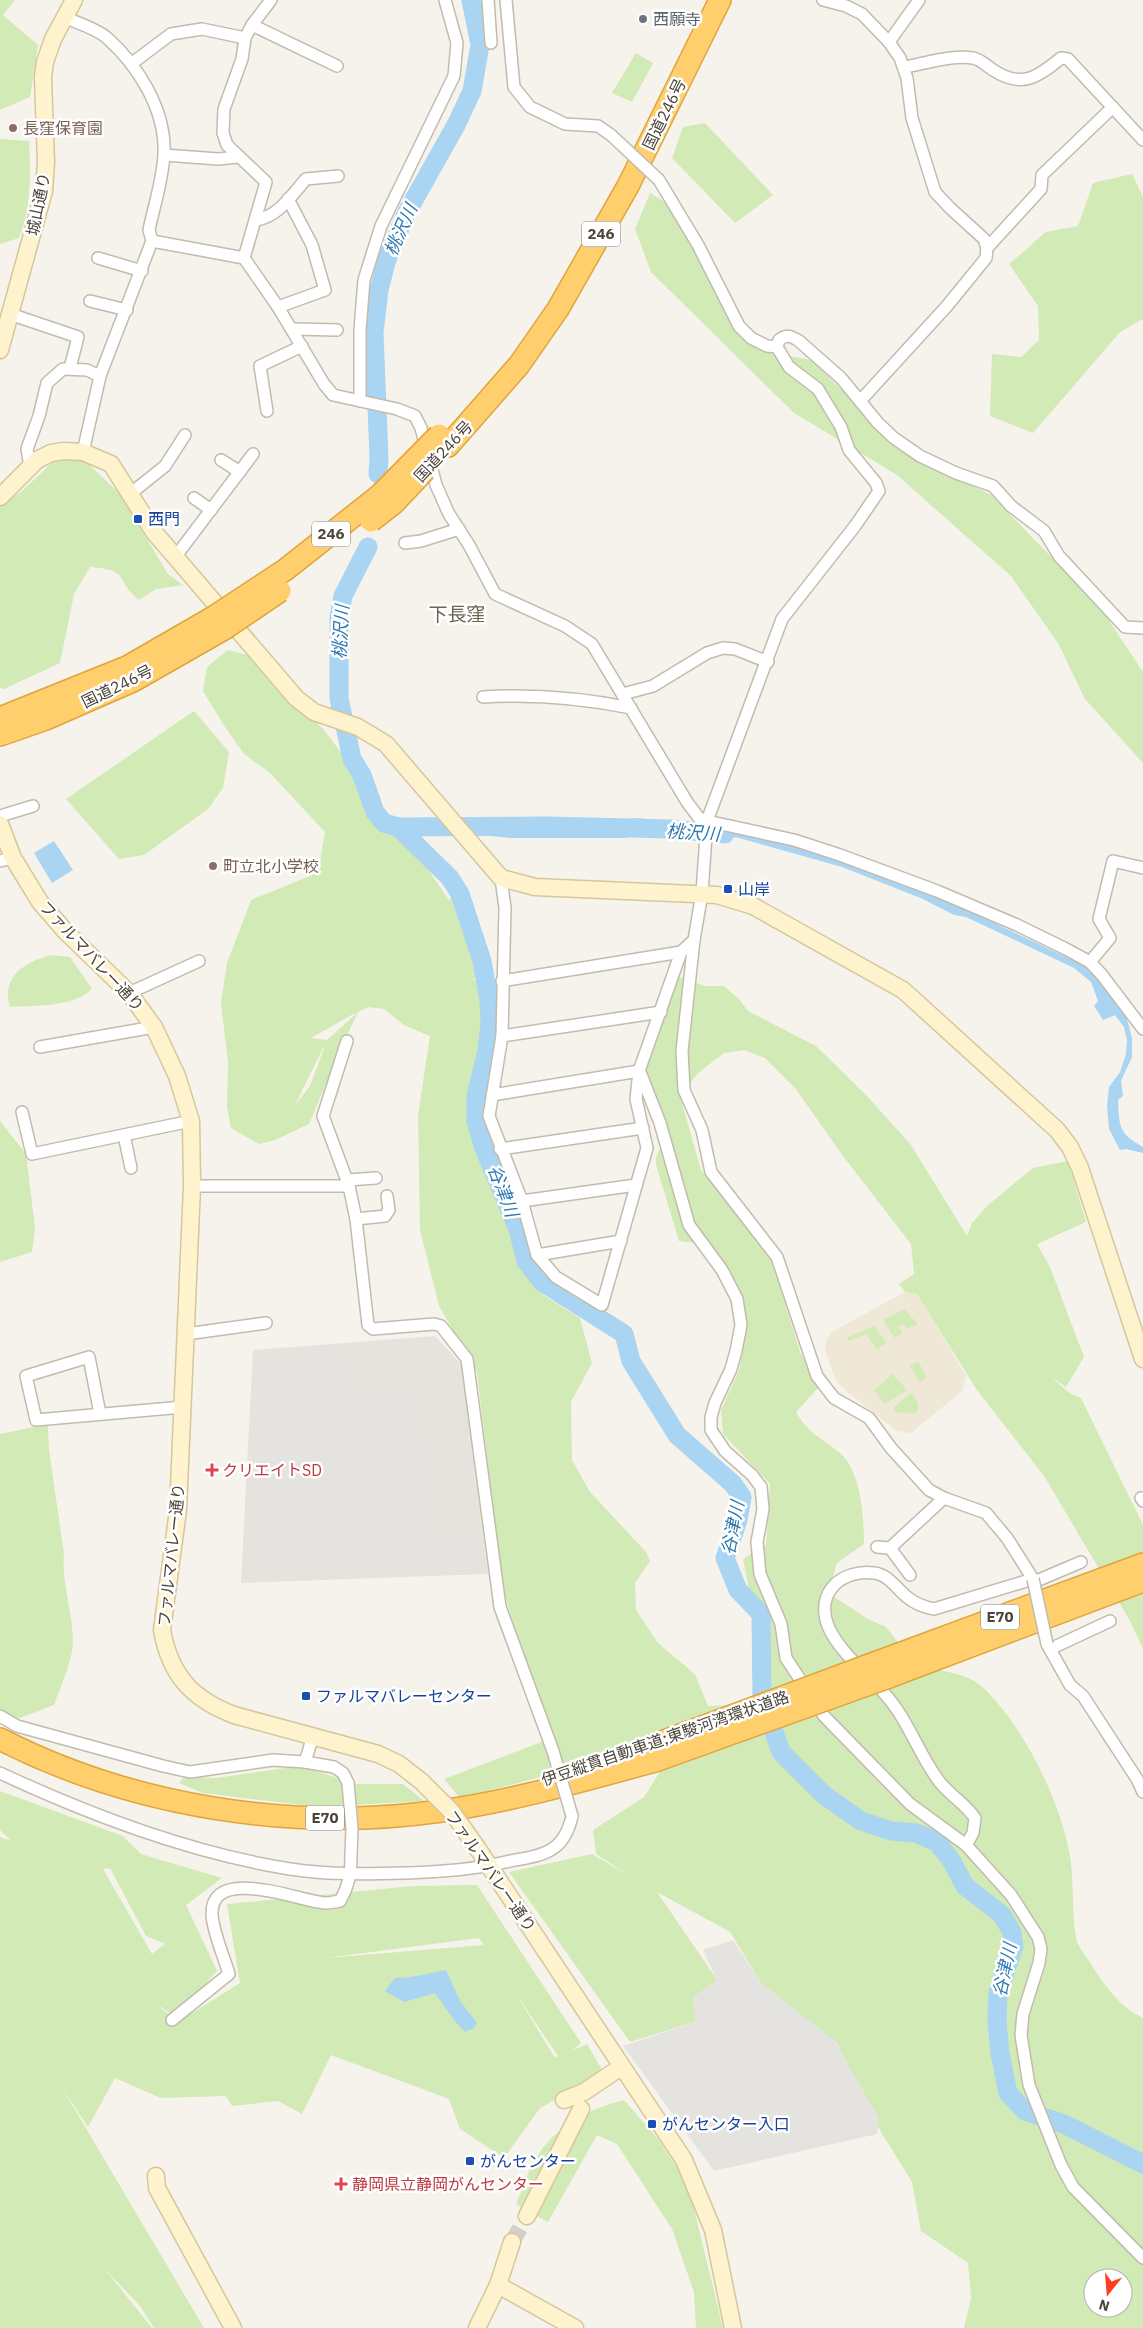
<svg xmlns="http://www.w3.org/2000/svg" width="1143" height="2328" font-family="'IBM Plex Sans','Noto Sans JP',sans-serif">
	<rect width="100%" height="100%" fill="#f6f3ec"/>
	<!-- industrial -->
	<polygon fill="#e6e2dd" points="435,1336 461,1364 488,1574 241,1583 253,1350"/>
	<!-- education -->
	<polygon fill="#efe8d6" points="905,1292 916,1294 921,1299 966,1376 962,1391 911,1433 897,1431 847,1392 836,1380 825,1351 826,1340 832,1332"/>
	<!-- green -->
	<g fill="#d2eab5" fill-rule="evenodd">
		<polygon points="0,0 15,0 3,15 38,45 30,97 0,110"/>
		<polygon points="636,53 653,63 632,102 612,93"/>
		<polygon points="705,123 773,195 735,223 672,158 683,127"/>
		<path d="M 0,139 L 29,141 C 31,175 31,207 19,238 L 0,244 Z"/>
		<polygon points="1132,174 1143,197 1143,319 1120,332 1033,433 990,416 992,354 1021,357 1039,340 1038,306 1009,264 1046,232 1078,226 1093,183"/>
		<polygon points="650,193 673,207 739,336 767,352 811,360 908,454 991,495 1100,607 1143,672 1143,763 1085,699 1058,643 1011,576 897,475 794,413 651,272 635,229"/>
		<path d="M 82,458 L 120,494 L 168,574 L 183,585 L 156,589 L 139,600 C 114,580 132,570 90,567 L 74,594 L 60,663 L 4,689 L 0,688 L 0,505 L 22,491 L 55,460 Z"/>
		<path d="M 228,650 L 247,655 L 324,730 L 365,784 L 370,817 L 409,842 L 449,900 L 452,896 L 467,936 L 478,976 L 473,980 L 476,980 L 482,990 L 489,1028 L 469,1115 L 522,1264 L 543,1295 L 580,1318 L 592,1363 L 571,1402 L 572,1460 L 590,1492 L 646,1552 L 650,1561 L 635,1583 L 636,1610 L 658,1643 L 695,1674 L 708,1706 L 732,1705 L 757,1693 L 752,1677 L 752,1605 L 743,1559 L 766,1545 L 770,1484 L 723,1434 L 721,1410 L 739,1370 L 744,1344 L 743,1320 L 710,1245 L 679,1241 L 656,1165 L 656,1157 L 667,1136 L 650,1091 L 645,1068 L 679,977 L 705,986 L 724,986 L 739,999 L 748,1011 L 816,1046 L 867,1096 L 911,1145 L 967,1236 L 972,1223 L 988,1205 L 1033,1168 L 1068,1161 L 1086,1222 L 1037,1244 L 1050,1267 L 1084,1357 L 1066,1387 L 1050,1376 L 1071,1394 L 1081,1398 L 1143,1525 L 1143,1649 L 1130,1621 L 1044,1476 L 977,1390 L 917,1294 L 905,1292 L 899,1284 L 914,1274 L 911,1244 L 843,1156 L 795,1088 L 765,1058 L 744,1050 L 724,1053 L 698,1073 L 680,1096 L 701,1170 L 749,1225 L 773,1263 L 800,1352 L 818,1388 L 796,1412 C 807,1432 823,1439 840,1453 C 861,1471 864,1518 864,1544 L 837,1563 L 828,1593 L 868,1619 L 886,1627 L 918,1668 C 938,1670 964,1672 980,1685 C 1021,1721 1059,1798 1069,1851 C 1075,1879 1071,1909 1076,1938 C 1077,1945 1083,1952 1087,1958 C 1102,1981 1117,2006 1143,2018 L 1143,2328 L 964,2328 L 971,2298 L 968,2263 L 921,2231 L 912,2182 L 881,2132 L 837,2043 L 761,1983 L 730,1932 L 657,1892 L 720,1984 L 695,2022 L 630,2042 L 509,1872 L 592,1854 L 631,1877 L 596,1854 L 593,1830 L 644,1797 L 665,1764 L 652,1738 L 565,1769 L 522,1661 L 502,1583 L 477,1372 L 439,1306 L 420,1230 L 418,1115 L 430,1036 L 404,1025 L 384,1009 L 368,1007 L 358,1012 L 340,1050 L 309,1124 L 275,1140 L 259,1144 L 231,1128 L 227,1107 L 228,1062 L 221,1003 L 227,963 L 251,900 L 312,875 L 320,861 L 325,832 L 269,772 L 244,754 L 223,724 L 203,691 L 207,667 ZM 356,1014 L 327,1040 L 311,1038 L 355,1013 ZM 324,1048 L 310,1086 L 295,1105 L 323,1048 ZM 1093,2278 L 1123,2278 L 1123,2308 L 1093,2308 Z"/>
		<polygon points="194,711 229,752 223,788 208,809 144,855 119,859 66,799"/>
		<path d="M 52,955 L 70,957 L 92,989 C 72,1008 36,1005 10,1007 C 0,975 28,961 52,955 Z"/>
		<polygon points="0,1121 26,1154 35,1228 32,1252 0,1262"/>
		<polygon points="904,1309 918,1324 907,1329 903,1324 899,1327 902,1334 895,1338 885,1324 885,1319"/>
		<polygon points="874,1326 887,1343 877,1349 866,1334 848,1341 848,1337"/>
		<polygon points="918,1361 927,1378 920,1382 910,1366"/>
		<polygon points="893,1374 907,1390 885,1404 874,1390"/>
		<path d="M 911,1393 C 917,1401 922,1405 915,1414 L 896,1412 L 893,1408 Z"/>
		<path d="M 48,1424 L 49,1450 L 64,1554 C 61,1583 73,1612 73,1642 C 73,1659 60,1688 54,1705 L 9,1722 L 0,1719 L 0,1434 Z"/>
		<polygon points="544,1741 553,1774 460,1798 444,1779"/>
		<polygon points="299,1766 358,1784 403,1784 424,1801 319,1807 203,1793 179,1783 184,1777 216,1778"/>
		<path d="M 0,1791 L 123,1836 L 141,1854 L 222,1878 L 186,1905 L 217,1971 L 176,2017 L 155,2003 L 178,2022 L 240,1983 L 227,1904 L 413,1886 L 477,1885 L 581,2043 L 573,2050 L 587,2044 L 604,2073 L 540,2108 L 504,2158 L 460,2129 L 449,2099 L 331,2055 L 302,2114 L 278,2101 L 232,2106 L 226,2096 L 161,2098 L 115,2078 L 88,2127 L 61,2086 L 204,2328 L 154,2328 L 140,2306 L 104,2268 L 152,2328 L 0,2328 L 0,1837 L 11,1841 L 0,1830 ZM 110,1868 L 146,1936 L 165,1944 L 152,1954 L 103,1869 ZM 479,1938 L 484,1945 L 325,1958 ZM 516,1994 L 558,2056 L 555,2058 Z"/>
		<path d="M 624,2100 L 658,2139 L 688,2184 L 723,2328 L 696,2328 L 694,2292 L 672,2229 L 617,2144 L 597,2135 L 548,2222 L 516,2204 C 523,2189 528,2169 538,2155 C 559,2124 589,2109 624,2100 Z"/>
	</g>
	<!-- parking -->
	<g fill="#e5e3e0">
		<polygon points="337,1355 338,1368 349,1368 351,1399 413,1396 425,1547 466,1543 468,1567 351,1565 253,1568 252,1482 260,1484 260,1475 255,1463 253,1413 265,1410 260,1361"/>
		<polygon points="733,1940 761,1983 835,2041 879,2119 877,2134 714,2171 623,2046 695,2022 693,1997 717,1980 703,1950"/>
	</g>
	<!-- water -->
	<g fill="#a9d4f2">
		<path d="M 634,818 L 687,822 L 830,855 L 895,879 L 984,918 L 1089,968 L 1125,1011 L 1132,1038 L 1132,1057 L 1121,1081 L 1123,1096 L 1118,1100 C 1119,1126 1119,1134 1143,1147 L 1143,1153 L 1126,1149 L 1120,1150 L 1109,1129 L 1107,1106 L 1109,1087 L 1120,1072 L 1126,1054 L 1127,1041 L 1124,1027 L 1115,1015 L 1103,1020 L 1094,1006 L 1098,1001 L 1091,982 L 1074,968 L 966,917 L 954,915 L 923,899 L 842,867 L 739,838 L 681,826 L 640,825 L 656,832 L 676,838 L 673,839 L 633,831 L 626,838 L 510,838 L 473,834 L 471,831 L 504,834 L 569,833 L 592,824 Z"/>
		<polygon points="54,841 73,870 52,883 34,853"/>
		<path d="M 446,1970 L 460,2001 L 477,2023 L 474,2028 L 465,2032 L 454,2020 L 435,1993 L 404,2002 L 385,1991 L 395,1978 C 413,1978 429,1973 446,1970 Z"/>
	</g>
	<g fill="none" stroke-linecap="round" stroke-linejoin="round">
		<!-- river -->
		<g stroke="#a9d4f2" stroke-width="19">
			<polyline points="378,474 379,458 374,332 379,290 387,259 406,214 456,125 472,91 480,45 471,0"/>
			<polyline points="368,547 343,596 339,617 339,698 352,759 362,775 375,812 384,823 398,827 548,826 670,829 725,834"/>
			<polyline points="398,827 450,878 460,894 482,961 489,1000 490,1023 487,1051 476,1096 476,1121 484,1148 518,1229 526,1261 542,1282 624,1334 631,1361 677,1435 733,1484 742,1497 738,1520 725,1558 738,1590 761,1614 762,1698 781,1752 824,1795 861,1821 891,1831 916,1833 937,1842 951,1860 965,1886 1002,1915 1012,1932 1014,1946 998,1993 997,2021 1000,2053 1008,2093 1025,2111 1064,2124 1143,2164"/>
		</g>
		<!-- secondary-tunnel -->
		<polyline stroke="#d4d0c8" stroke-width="16" stroke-dasharray="16 8" stroke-linecap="butt" points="512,2242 527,2216"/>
		<!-- street casing -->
		<g stroke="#c2bbae" stroke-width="14">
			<g id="street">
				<polyline points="488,0 491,43"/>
				<polyline points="506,0 514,87 530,107 565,124 598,126 611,135"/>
				<polyline points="823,0 846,6 862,14 889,42 900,58 907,78 912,118 935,192 950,208 984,239 987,248"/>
				<path d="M 64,17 C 77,23 95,28 106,37 C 138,65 166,110 164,154 C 163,179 154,206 149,230 L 152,241 L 100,376 L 83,452"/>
				<polyline points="252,25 337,66"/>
				<polyline points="889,42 919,0"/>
				<polyline points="131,64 171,34 202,29 245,38"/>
				<path d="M 905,67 C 927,63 950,55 973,58 C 980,59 987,66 993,70 C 1022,89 1038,77 1061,58 L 1068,59 L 1143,140"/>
				<polyline points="164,155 218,159 238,157"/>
				<polyline points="659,180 698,245 739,326 751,338 767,346 777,347"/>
				<path d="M 256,220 C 278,217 291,196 306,179 L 338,176"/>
				<polyline points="152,241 244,258 278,307 324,384 333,395 397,409 415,416 421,428 436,485 449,514 469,545 495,594 565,626 592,644 687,802 699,818 707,821 794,840 840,855 937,891 1017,925 1066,949 1090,962 1102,975 1143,1029"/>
				<polyline points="98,258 142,271"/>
				<polyline points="244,258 266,182 227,145 223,133 224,109 242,59 245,38 252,25 271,0"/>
				<polyline points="90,301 127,310"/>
				<polyline points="278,307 325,290 312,245 288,199"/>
				<polyline points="10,314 78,337 70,368"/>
				<polyline points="293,329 337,330"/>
				<polyline points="861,400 947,306 986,258 987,248 1041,189 1042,175 1113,107"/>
				<polyline points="360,401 360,330 364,280 381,226 454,76 457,43 445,0"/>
				<polyline points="267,411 260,366 302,346"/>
				<polyline points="221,460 240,472"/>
				<polyline points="30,466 27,449 39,416 47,383 63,369 87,370 100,376"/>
				<polyline points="130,494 165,466 185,435"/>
				<polyline points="194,498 211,510"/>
				<polyline points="405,543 421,541 459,529"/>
				<polyline points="176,556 253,454"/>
				<polyline points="623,694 653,686 707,653 723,648 735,649 768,662"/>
				<path d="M 483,697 C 534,694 581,698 631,708"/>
				<polyline points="0,816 33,806"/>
				<polyline points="0,861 13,858"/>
				<path d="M 501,878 L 505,908 L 502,1036 L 489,1116 L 522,1201 L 537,1255 L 556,1277 L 602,1305 L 647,1148 L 636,1099 L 639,1071 L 681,952 L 694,940 L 702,893 L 707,821 L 782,619 L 855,526 L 879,491 L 876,483 L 849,450 L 841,427 L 818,389 L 789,367 L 777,347 L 779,340 C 787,334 791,336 799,341 L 841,378 L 878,423 L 894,438 L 920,456 L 956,473 L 993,486 L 1011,506 L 1044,531 L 1059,556 L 1125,627 L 1143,628"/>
				<path d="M 694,940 L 682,1051 L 684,1090 L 702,1130 L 711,1172 L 777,1257 L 817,1376 L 834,1398 L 869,1418 L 891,1448 L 929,1490 L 944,1498 L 986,1513 L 1007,1538 L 1033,1579 L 934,1609 C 924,1607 915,1604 907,1597 C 897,1589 888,1574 874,1573 C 842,1569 815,1592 828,1626 C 839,1652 866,1672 884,1693 C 907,1718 917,1750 936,1777 C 946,1793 964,1802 975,1818 L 973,1833 L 966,1845"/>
				<polyline points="1090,962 1110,938 1099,919 1113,861 1143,868"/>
				<polyline points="502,981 681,952"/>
				<polyline points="129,993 199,961"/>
				<polyline points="502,1036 661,1012"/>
				<polyline points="347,1041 323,1116 349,1186"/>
				<polyline points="40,1047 154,1027"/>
				<polyline points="640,1072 660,1123 689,1225 722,1270 737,1299 741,1325 736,1351 731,1369 715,1403 711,1417 711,1430 725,1451 752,1475 761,1487 763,1509 757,1542 760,1574 781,1624 786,1658 824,1716 910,1804 966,1845 1011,1895 1038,1937 1041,1949 1039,1963 1023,2014 1021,2035 1029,2085 1061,2165 1073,2187 1143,2258"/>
				<polyline points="492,1095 639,1071"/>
				<polyline points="22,1112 32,1154 191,1121"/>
				<polyline points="124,1135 131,1168"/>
				<polyline points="500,1149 643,1128"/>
				<polyline points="347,1180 376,1178"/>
				<polyline points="192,1186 349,1186 356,1219 368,1325 373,1329 434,1324 441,1326 467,1359 500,1607 553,1751"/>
				<polyline points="522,1201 636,1185"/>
				<polyline points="356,1219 385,1216 389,1210 387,1196"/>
				<polyline points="537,1255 621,1241"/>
				<polyline points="186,1334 266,1323"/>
				<polyline points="100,1414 89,1357 26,1376 36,1420 183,1407"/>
				<polyline points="1141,1498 1143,1501"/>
				<polyline points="877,1547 890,1548"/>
				<polyline points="910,1575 890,1548 944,1498"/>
				<polyline points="1034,1582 1081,1562"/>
				<polyline points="1047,1644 1070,1685 1083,1696 1137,1779 1143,1792"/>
				<polyline points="1050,1649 1110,1621"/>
				<polyline points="0,1716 17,1726 163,1766 190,1772 273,1760 305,1762 334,1767 343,1773 348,1783"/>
				<polyline points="305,1762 313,1736"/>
				<path d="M 0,1773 C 92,1816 190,1853 290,1869 C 328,1875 368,1874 407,1873 C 438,1872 470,1870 501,1863 C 536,1855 563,1858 572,1816"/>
				<path d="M 172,2020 L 229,1974 C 224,1957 213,1932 212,1915 C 210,1864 299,1901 325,1903 C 330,1903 335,1902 340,1901 C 349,1885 351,1873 351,1855"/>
			</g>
		</g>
		<!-- secondary casing -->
		<g stroke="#d6c79b" stroke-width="19">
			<g id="secondary">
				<polyline points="0,350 44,191 46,162 43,77 45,62 53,39 74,0"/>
				<polyline points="0,497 37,460 51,453 63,451 83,452 111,464 154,532 296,698 314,712 358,727 386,744 501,878 535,887 717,895 753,906 903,990 1057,1130 1070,1147 1080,1168 1143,1359"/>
				<path d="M 0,824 L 13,858 L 40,902 L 65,931 L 129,993 L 154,1027 L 177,1076 L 191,1121 L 192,1186 L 178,1510 L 162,1630 C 170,1675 192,1699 234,1715 L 378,1754 L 399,1764 L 422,1782"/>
				<polyline points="478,1849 684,2160 713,2230 733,2328"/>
				<polyline points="564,2100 584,2092 621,2067"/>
				<polyline points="156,2176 157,2188 233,2328"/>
				<polyline points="527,2216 581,2109"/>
				<polyline points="498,2285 575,2328"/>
				<polyline points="477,2328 498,2285 512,2242"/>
			</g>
		</g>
		<!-- highway casing -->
		<g stroke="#e0a43c" stroke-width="24">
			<g id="highway">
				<polyline points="448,446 519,365 558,309 628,186 720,0"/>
				<polyline points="0,718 127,667 212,618"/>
				<polyline points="0,735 46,719 133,681 224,629"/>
				<polyline points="877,1662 1143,1564"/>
				<polyline points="889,1677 1143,1581"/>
				<path d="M 0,1739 C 133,1807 294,1832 441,1811 C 513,1801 585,1780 655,1761"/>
			</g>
		</g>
		<!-- street -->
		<use href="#street" stroke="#fff" stroke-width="11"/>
		<!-- secondary -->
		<use href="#secondary" stroke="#fff3cd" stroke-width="16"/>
		<!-- highway -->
		<use href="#highway" stroke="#ffcf6e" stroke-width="21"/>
		<!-- street-bridge casing -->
		<g stroke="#c2bbae" stroke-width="14" stroke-linecap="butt">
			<g id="street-bridge">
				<polyline points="611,135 659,180"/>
				<polyline points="1033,1579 1047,1644"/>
				<polyline points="553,1751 572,1816"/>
				<polyline points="348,1783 352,1829 351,1855"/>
			</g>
		</g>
		<!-- secondary-bridge casing -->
		<g stroke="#d6c79b" stroke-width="19" stroke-linecap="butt">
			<polyline id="secondary-bridge" points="422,1782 452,1812 478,1849"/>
		</g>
		<!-- highway-bridge casing -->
		<g stroke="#e0a43c" stroke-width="24" stroke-linecap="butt">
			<g id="highway-bridge">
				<polyline points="371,521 394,503 425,470"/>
				<polyline points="212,618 285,570 380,495 439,435"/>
				<polyline points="224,629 280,591"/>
				<polyline points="648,1747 877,1662"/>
				<polyline points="655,1761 889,1677"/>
			</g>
		</g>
		<!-- street-bridge -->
		<use href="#street-bridge" stroke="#fff" stroke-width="11"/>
		<!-- secondary-bridge -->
		<use href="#secondary-bridge" stroke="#fff3cd" stroke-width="16"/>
		<!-- highway-bridge -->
		<use href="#highway-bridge" stroke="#ffcf6e" stroke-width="21"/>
	</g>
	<!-- markers -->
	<circle fill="#6b7280" stroke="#fff" stroke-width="2" cx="643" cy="19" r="5"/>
	<g fill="#8d6e63" stroke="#fff" stroke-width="2">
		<circle cx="13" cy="128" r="5"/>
		<circle cx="213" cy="866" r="5"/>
	</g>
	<g fill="#1a4fb4" stroke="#fff" stroke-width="2">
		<rect x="133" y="514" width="10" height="10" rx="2.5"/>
		<rect x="723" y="884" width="10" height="10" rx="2.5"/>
		<rect x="301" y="1691" width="10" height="10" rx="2.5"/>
		<rect x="647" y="2119" width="10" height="10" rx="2.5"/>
		<rect x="465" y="2156" width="10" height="10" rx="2.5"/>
	</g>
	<g fill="#e0444e" stroke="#fff" stroke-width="2">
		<path d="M209.5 1462.5h5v5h5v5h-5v5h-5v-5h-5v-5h5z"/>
		<path d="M338.5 2176.5h5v5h5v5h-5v5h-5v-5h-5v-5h5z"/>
	</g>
	<g text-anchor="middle" stroke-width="5" stroke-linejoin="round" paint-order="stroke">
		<!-- shield labels -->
		<g fill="#fff" stroke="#817c74" stroke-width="1">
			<rect x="582" y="221.5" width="38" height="25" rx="4"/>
			<rect x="312" y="521.5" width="38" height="25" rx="4"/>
			<rect x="981" y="1604.5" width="38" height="25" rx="4"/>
			<rect x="306" y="1805.5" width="38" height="25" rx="4"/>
		</g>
		<g font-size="15" font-weight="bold" fill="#4b4439">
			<text x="601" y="239">246</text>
			<text x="331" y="539">246</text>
			<text x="1000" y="1622">E70</text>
			<text x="325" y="1823">E70</text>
		</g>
		<!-- worship labels -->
		<g font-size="16" fill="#5b616d" stroke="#fff" text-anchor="start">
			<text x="653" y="25">西願寺</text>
		</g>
		<!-- street labels -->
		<g font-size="16" fill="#4b4439" stroke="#fff">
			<text transform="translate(664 114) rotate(-64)" y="6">国道246号</text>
			<text transform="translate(38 204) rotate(-79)" y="6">城山通り</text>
			<text transform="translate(443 451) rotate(-47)" y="6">国道246号</text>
			<text transform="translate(117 686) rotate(-26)" y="6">国道246号</text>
			<text transform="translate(92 956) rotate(47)" y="6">ファルマバレー通り</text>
			<text transform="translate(171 1555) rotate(-84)" y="6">ファルマバレー通り</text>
			<text transform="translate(665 1738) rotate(-19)" y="6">伊豆縦貫自動車道;東駿河湾環状道路</text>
			<text transform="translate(491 1871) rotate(55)" y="6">ファルマバレー通り</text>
		</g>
		<!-- education labels -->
		<g font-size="16" fill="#785e54" stroke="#fff" text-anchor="start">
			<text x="23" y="134">長窪保育園</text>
			<text x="223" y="872">町立北小学校</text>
		</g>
		<!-- transit labels -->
		<g font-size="16" fill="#164399" stroke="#fff" text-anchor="start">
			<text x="148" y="525">西門</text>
			<text x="738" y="895">山岸</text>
			<text x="316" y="1702">ファルマバレーセンター</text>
			<text x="662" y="2130">がんセンター入口</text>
			<text x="480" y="2167">がんセンター</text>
		</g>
		<!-- health labels -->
		<g font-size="16" fill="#be3a42" stroke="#fff" text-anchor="start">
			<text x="222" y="1476">クリエイトSD</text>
			<text x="352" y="2190">静岡県立静岡がんセンター</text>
		</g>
		<!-- water labels -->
		<g font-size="18" font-style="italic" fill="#2e7ab2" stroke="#fff">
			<text transform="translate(401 230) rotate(-66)" y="6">桃沢川</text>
			<text transform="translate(341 632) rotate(-87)" y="6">桃沢川</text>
			<text transform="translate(693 833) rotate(4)" y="6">桃沢川</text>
			<text transform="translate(503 1191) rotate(69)" y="6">谷津川</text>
			<text transform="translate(733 1528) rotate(-79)" y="6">谷津川</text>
			<text transform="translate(1005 1970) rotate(-78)" y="6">谷津川</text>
		</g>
		<!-- quarter labels -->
		<g font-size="19" fill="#6e6250" stroke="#fff">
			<text x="457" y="621">下長窪</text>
		</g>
	</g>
	<!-- north arrow -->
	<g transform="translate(1108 2293) rotate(197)"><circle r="24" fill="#ffffff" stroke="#b7b4b0"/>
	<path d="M0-4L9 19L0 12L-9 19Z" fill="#fc3f1d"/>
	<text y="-8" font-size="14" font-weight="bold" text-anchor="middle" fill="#4b4439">N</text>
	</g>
</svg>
